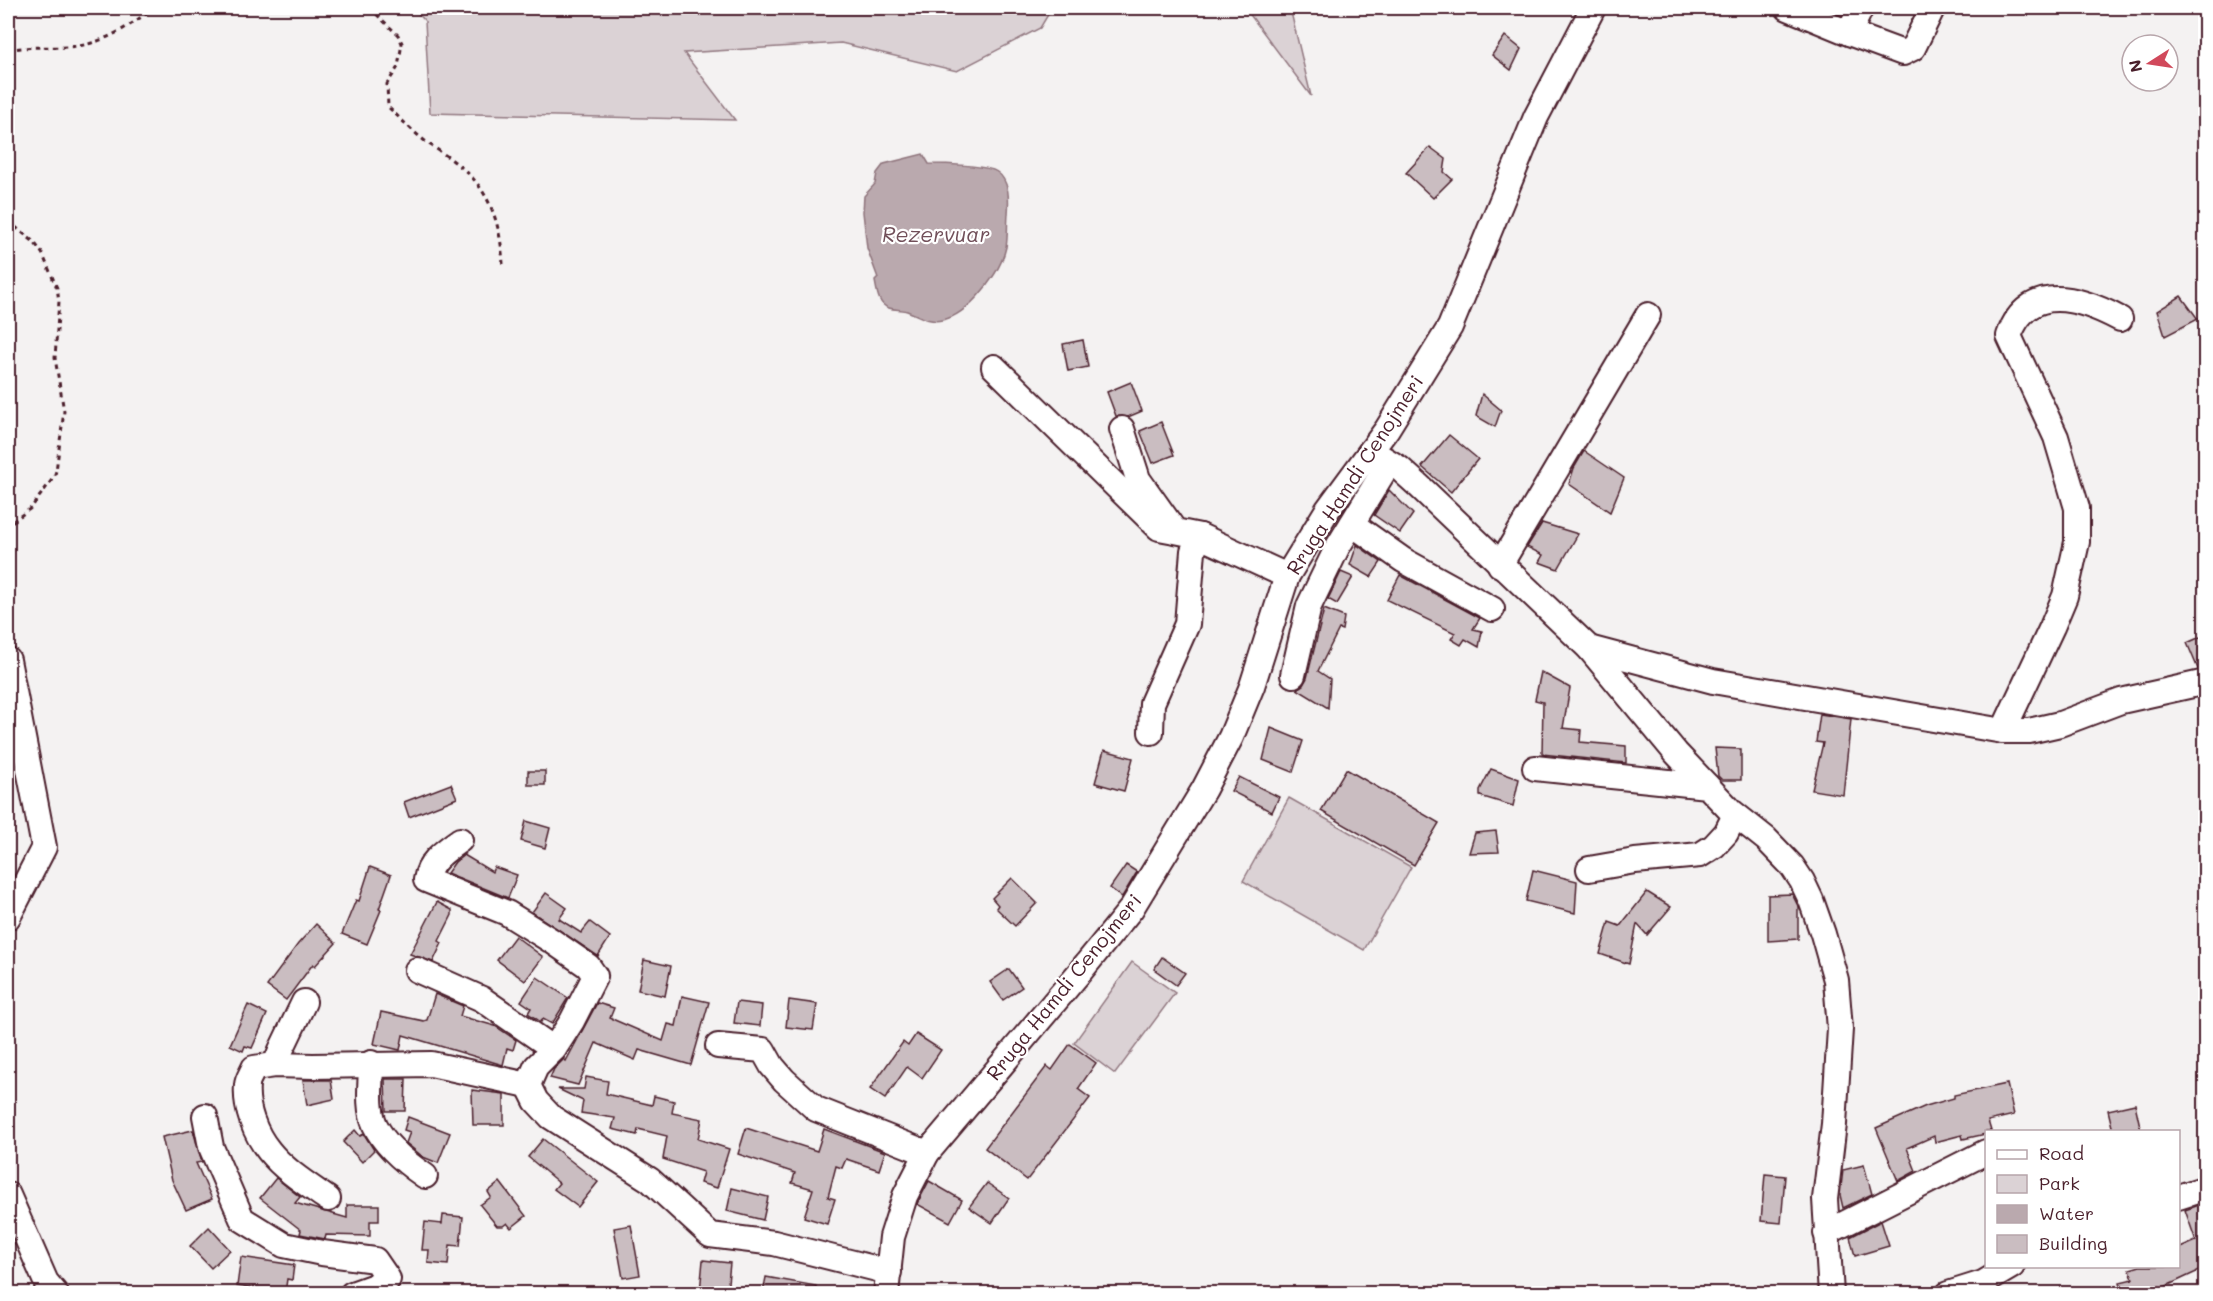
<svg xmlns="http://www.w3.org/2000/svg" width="2213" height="1301" font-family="Mali,sans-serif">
	<rect width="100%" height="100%" fill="#f4f2f2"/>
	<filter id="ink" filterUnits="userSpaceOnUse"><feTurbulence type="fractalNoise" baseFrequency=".0167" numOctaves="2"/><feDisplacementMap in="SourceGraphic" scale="12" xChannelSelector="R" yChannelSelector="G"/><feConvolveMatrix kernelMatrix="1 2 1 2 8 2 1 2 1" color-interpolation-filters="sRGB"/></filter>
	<g filter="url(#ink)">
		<!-- green -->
		<g fill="#dbd2d5" stroke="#927880" stroke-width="1.5">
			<polygon points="413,8 1052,8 1040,28 957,71 841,43 684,53 735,120 430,113 425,21"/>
			<polygon points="1245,8 1290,8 1311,96"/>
			<polygon points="1289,798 1411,867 1364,950 1243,881"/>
			<polygon points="1132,962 1175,993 1115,1074 1074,1043"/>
		</g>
		<!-- water -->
		<path fill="#baa9ae" stroke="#8d727a" stroke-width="1.5" d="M 923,154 L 929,164 C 942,164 988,165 997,172 C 1010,181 1009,200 1008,214 C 1007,225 1008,236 1006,247 C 1001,272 969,315 942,320 C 929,323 918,315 907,311 C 901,309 895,310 889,308 C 878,305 877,291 875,281 L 878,278 L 867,248 L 863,212 L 864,196 L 875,184 L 877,173 L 884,164 Z"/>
		<!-- building -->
		<g fill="#cabdc1" stroke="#4a1f2b" stroke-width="1.5">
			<polygon points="1505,36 1521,49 1511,70 1492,55"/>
			<polygon points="1430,147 1446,159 1444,172 1452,179 1433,198 1406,173"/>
			<polygon points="2181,296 2198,319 2165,336 2157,311"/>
			<polygon points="1083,340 1088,367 1068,371 1063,344"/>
			<polygon points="1131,382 1142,411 1128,417 1116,416 1107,392"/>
			<polygon points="1482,394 1501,410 1495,427 1476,416"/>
			<polygon points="1161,422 1174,455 1153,463 1140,431"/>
			<polygon points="1449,435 1478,459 1451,492 1422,467"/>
			<polygon points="1584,451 1624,478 1610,512 1569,484 1574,468"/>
			<polygon points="1389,490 1413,514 1400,533 1374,515"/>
			<polygon points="1542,523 1578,534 1558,569 1539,562 1543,555 1527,547"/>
			<polygon points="1357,545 1381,562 1371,577 1350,565"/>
			<polygon points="1341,572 1353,577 1337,604 1328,599"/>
			<polygon points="1400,575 1480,618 1473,629 1482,631 1479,647 1465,639 1461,645 1451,639 1455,633 1387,600"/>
			<polygon points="1324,609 1344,617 1342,630 1339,629 1318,671 1330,679 1328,708 1297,689 1303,685 1307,678"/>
			<polygon points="2205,635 2205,668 2198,669 2187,643"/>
			<polygon points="1541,672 1570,688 1563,728 1581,730 1580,742 1626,746 1626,763 1542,754 1543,702 1535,700"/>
			<polygon points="1820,714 1851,719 1843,795 1812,790 1823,743 1816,742"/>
			<polygon points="1271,728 1303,741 1293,772 1263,760"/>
			<polygon points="1715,748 1741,749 1741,780 1722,780 1718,776"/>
			<polygon points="1104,750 1133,758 1124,791 1095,783"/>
			<polygon points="1346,769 1439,823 1414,865 1321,811"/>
			<polygon points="1491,769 1519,779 1513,806 1480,796 1480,790"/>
			<rect x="528" y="771" width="17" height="14"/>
			<polygon points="1239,777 1279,797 1272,812 1231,791"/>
			<polygon points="451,784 457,798 409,817 404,802"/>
			<polygon points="526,821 550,828 545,848 521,841"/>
			<polygon points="1496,831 1499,852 1469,853 1475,833"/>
			<polygon points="464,855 492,872 494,867 517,875 508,898 447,873 455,862"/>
			<polygon points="1126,865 1137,872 1122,897 1110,888"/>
			<polygon points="370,867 391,875 379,909 381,910 367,944 342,934 356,900 359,901"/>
			<polygon points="1533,870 1577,881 1575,913 1526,901"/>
			<polygon points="1012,878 1037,903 1015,926 996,908 998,905 992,898"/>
			<polygon points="1647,892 1671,907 1647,935 1637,924 1629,964 1600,954 1609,922 1620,926"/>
			<polygon points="546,893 567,908 559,919 581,933 590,922 610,937 598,956 532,912"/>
			<polygon points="1792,894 1798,906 1798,939 1768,941 1768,895"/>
			<polygon points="437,902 452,910 452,915 439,941 442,943 433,962 410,954"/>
			<polygon points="316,924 336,943 315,966 313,964 286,1000 267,986 298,944"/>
			<polygon points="515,936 543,957 525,981 497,960"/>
			<polygon points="1162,957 1185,973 1176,985 1154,969"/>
			<polygon points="644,960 671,966 665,996 638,990"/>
			<polygon points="1009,969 1022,987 1003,1000 990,982"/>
			<polygon points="537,977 568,998 552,1024 543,1019 541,1022 528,1013 531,1008 521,1001"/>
			<polygon points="435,994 463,1006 460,1016 495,1026 516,1040 513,1050 507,1048 503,1065 403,1035 400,1050 374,1044 381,1012 424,1021 427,1020"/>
			<polygon points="682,996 709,1002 691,1065 639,1050 635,1060 596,1043 578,1085 550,1078 554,1069 564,1059 566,1061 597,1003 614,1008 610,1018 663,1041 668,1024 676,1026"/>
			<polygon points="789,1000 817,1004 813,1030 786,1027"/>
			<polygon points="737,1002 762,1005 760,1026 734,1023"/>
			<polygon points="248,1005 267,1014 252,1048 245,1046 243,1051 230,1045"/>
			<polygon points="916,1034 941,1050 922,1078 907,1067 885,1099 870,1089 903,1042 908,1046"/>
			<polygon points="1070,1044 1096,1063 1078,1089 1090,1098 1027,1180 985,1148 1047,1066 1052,1070"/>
			<polygon points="586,1077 608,1081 606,1094 652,1105 654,1096 674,1101 672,1113 702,1119 698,1139 729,1149 717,1188 700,1183 703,1172 663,1159 667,1136 638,1129 637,1135 612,1129 615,1118 581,1113 583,1101 558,1089 584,1089"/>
			<polygon points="385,1079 406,1079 405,1111 386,1111"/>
			<polygon points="303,1080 331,1080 334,1099 307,1105"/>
			<polygon points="2007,1084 2014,1115 1988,1121 1991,1131 1986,1131 1986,1134 1963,1139 1962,1135 1935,1142 1934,1136 1907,1148 1916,1171 1898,1181 1876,1128 1926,1106 1954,1098 1954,1095"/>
			<polygon points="472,1090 504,1094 504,1125 473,1125"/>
			<polygon points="2135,1104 2141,1131 2113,1131 2108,1110"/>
			<polygon points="408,1117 450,1133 438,1163 423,1157 406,1143 410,1132 404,1130"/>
			<polygon points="746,1128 817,1151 824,1129 885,1152 879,1170 846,1159 842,1168 836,1166 828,1197 835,1199 827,1224 804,1217 813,1189 792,1183 795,1173 738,1154"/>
			<polygon points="193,1130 202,1162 196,1163 212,1199 186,1210 172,1180 162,1137"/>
			<polygon points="355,1130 360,1136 364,1134 374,1150 362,1162 343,1142"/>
			<polygon points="543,1139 598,1182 578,1207 554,1189 559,1183 528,1157"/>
			<polygon points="1864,1165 1872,1194 1843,1208 1840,1195 1843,1170"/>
			<polygon points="1765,1174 1785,1176 1781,1223 1761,1221"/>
			<polygon points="276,1178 300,1197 295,1203 347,1218 347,1205 379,1205 379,1221 370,1221 370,1236 326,1235 325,1239 300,1234 301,1230 260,1198"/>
			<polygon points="929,1181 962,1200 950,1222 917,1204"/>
			<polygon points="500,1182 526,1216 511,1228 507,1223 503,1226 497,1226 480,1205 491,1197 488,1192"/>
			<polygon points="987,1183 1009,1198 992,1223 969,1207"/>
			<polygon points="732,1188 768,1197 763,1220 727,1211"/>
			<polygon points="2205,1203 2205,1268 2158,1290 2159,1293 2123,1293 2120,1282 2133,1279 2130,1269 2140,1266 2178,1266 2178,1249 2196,1241 2185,1210"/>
			<polygon points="443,1215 463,1217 460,1246 450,1245 448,1265 428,1263 429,1250 422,1250 425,1222 442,1224"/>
			<polygon points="1881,1221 1889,1246 1855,1256 1850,1237"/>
			<polygon points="631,1225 640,1275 623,1278 614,1228"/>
			<polygon points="209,1227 230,1250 211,1268 190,1246"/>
			<polygon points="241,1257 294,1265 292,1280 287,1279 285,1293 237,1286"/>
			<polygon points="703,1260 730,1263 727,1293 700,1292"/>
			<polygon points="766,1277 816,1286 815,1293 763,1293"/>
		</g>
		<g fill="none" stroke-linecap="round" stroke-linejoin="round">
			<!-- minor casing -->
			<g stroke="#4a1f2b" stroke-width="28">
				<g id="minor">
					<polyline points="1788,8 1849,33 1903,53 1913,48 1932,9"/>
					<polyline points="1849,33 1861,8"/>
					<polyline points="994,367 1159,528 1175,531"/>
					<polyline points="1122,429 1138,479 1175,531 1200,536 1287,576"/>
					<polyline points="1371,451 1399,468 1419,486 1589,648 1676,753 1732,812 1766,839 1792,866 1802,881 1811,900 1823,934 1836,980 1840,1029 1834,1124 1825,1199 1831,1294"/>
					<polyline points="1352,524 1403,560 1492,609"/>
					<polyline points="1500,565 1648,315"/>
					<polyline points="1589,648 1713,681 2003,731 2029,731 2060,724 2121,701 2206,682"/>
					<polyline points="8,660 44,847 8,917"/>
					<polyline points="1293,675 1309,606 1337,548 1389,463"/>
					<path d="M 2003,731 L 2052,627 L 2065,596 L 2077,542 L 2077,508 L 2056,437 L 2009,336 C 2028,281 2081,298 2120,319"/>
					<polyline points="1151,732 1152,703 1187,624 1193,551 1200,536"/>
					<polyline points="1535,768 1707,786"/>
					<path d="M 460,840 C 445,851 429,861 426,880 L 507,913 L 552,941 L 588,966 L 595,976 L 572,1021 L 554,1049 L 536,1067 L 528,1085"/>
					<polyline points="1589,869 1635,861 1700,855 1714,846 1726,833 1735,815"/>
					<polyline points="417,970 482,999 554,1049"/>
					<polyline points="718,1046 763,1050 772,1066 784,1080 816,1109 927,1153"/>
					<path d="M 371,1063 C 371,1083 367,1107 375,1125 C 385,1146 406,1163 425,1176"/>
					<polyline points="275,1065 281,1050 304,1002"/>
					<polyline points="528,1085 536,1101 551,1117 650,1180 710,1235 774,1243 889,1272"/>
					<polyline points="205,1116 211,1147 242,1219 284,1245 322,1253 375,1260 388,1279 380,1284 385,1294"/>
					<polyline points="8,1195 46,1282 56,1294"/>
					<polyline points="2178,1197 2206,1188"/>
					<path d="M 328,1199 C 308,1185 284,1170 269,1151 C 255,1134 245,1108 247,1085 C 247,1080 252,1073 254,1068 L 275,1065 L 313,1066 L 431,1064 L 528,1085"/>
					<polyline points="1826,1233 1986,1152"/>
					<polyline points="352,1294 380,1284"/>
					<polyline points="886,1294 892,1237 905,1196 927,1153 1079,973 1131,909 1204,789 1231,737 1252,686 1287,576 1328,509 1387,429 1450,327 1536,117 1593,8"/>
					<polyline points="1948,1294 1983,1283 2012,1266"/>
				</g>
			</g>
			<!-- path -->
			<g stroke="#4a1f2b" stroke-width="3" stroke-dasharray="4.5 4.5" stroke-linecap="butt">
				<path d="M 370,8 L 398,35 L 402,43 L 398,67 L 387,84 L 388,107 C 401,119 415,134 429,144 C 445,155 464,167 476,182 C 495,206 501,234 503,264"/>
				<path d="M 8,50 C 31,45 54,49 78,46 C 106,42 132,25 153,8"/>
				<polyline points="8,221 34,242 42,253 57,288 59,301 55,358 64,411 56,471 54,477 31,508 8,525"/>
			</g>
			<!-- minor -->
			<use href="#minor" stroke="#fff" stroke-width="24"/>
		</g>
	</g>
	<g text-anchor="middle" stroke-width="4.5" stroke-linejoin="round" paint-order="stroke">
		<!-- street labels -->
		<g font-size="20" fill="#4a1f2b" stroke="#fff">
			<text transform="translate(1355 475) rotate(-57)" y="7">Rruga Hamdi Cenojmeri</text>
			<text transform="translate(1064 987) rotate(-51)" y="7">Rruga Hamdi Cenojmeri</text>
		</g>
		<!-- water labels -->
		<g font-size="21" font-style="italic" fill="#714f59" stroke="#fff">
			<text x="936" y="242">Rezervuar</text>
		</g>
	</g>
	<!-- margin -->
	<rect width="2213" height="1301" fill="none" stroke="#fff" stroke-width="30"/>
	<rect x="15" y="15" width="2183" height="1271" fill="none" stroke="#4a1f2b" stroke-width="2" filter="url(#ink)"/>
	<!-- legend -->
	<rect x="1985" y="1130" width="195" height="138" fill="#ffffff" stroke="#b7a5aa" stroke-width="1.5"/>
	<rect x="1997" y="1150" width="30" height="9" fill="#ffffff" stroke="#b7a5aa" stroke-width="1.5"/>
	<text x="2039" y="1160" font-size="18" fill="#4a1f2b">Road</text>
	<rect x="1997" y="1175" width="30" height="18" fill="#dbd2d5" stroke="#b7a5aa" stroke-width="1.5"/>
	<text x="2039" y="1190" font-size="18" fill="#4a1f2b">Park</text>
	<rect x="1997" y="1205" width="30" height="18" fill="#baa9ae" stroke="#b7a5aa" stroke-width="1.5"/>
	<text x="2039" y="1220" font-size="18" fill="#4a1f2b">Water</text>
	<rect x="1997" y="1235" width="30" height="18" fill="#cabdc1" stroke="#b7a5aa" stroke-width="1.5"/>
	<text x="2039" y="1250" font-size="18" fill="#4a1f2b">Building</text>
	<!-- north arrow -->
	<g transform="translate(2150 63) rotate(258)"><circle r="28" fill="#ffffff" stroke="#b7a5aa" stroke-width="1.5"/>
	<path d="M0-4.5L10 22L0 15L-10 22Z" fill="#d1495b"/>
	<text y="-9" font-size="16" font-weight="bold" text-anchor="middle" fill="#4a1f2b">N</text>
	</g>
</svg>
